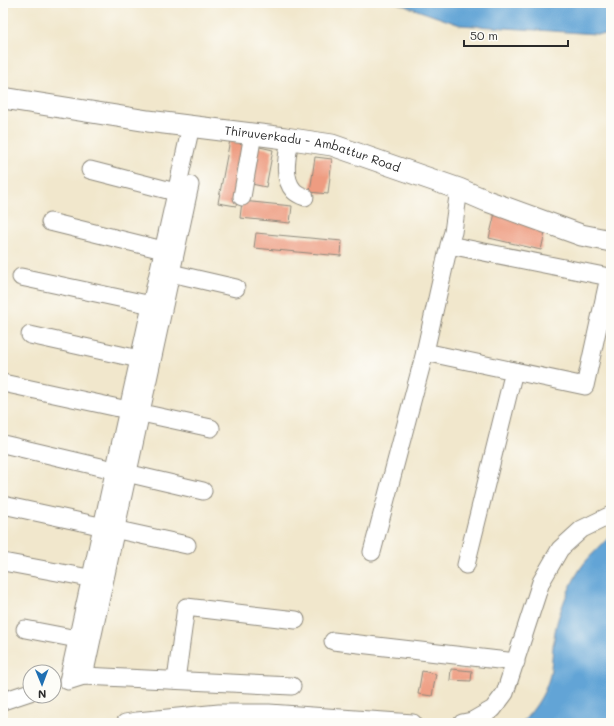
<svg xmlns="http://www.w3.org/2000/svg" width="614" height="726" font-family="Mali,sans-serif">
	<rect width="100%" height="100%" fill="#fdfcf7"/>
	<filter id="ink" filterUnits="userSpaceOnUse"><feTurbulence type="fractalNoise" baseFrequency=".025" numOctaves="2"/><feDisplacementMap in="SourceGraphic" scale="8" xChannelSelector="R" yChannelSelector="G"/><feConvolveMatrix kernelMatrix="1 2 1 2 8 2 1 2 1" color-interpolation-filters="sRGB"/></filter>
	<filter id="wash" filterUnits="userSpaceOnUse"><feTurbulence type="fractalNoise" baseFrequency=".012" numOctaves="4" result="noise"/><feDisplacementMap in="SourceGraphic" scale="16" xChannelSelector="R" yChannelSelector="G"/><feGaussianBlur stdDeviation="0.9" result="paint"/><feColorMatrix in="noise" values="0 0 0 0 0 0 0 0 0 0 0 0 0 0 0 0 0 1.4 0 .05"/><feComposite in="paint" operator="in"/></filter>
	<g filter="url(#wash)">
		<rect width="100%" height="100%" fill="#f1e7cc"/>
		<!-- water -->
		<g fill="#62a4d6" stroke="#466880">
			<polygon points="397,3 611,3 611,35 460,25"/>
			<path d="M 611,537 L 611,723 L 521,723 C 536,709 549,688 551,668 C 553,651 553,635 558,619 C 563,602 574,575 586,561 C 592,554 600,547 607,539 Z"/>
		</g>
		<g id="blocks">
			<!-- building -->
			<g fill="#ee9c81">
				<polygon points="230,140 248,143 236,206 218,203"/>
				<polygon points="255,146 273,150 266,187 247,183"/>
				<polygon points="315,157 332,159 328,194 310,192"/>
				<polygon points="242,201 292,206 290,223 240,218"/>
				<polygon points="495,213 547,224 541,250 489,238"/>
				<polygon points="256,233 342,241 341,256 254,248"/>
				<polygon points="451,669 472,671 471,681 450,680"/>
				<polygon points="422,671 436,674 432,696 418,694"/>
				<polygon points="232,719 297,723 232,723"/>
			</g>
		</g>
	</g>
	<g filter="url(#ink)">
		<use href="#blocks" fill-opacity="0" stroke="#8e897c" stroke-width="1"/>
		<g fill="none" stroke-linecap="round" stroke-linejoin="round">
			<!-- minor casing -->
			<g stroke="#8e897c" stroke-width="19">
				<g id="minor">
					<polyline points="191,126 151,305 68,681 84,676 292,686"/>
					<path d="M 290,140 C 287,156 282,178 294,191 C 297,194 302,196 305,197"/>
					<polyline points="90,170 187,195"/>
					<polyline points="242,197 253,134"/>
					<polyline points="50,222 163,250"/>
					<polyline points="449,245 609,277 585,386 425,352 449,245 453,232 459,189"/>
					<polyline points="171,273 236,288"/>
					<polyline points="21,277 161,307"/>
					<polyline points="30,335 139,359"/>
					<polyline points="3,383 211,428"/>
					<polyline points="3,444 203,491"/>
					<polyline points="3,505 187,545"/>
					<polyline points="372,552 425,352"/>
					<polyline points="3,562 100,580"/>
					<polyline points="466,565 514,371"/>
					<polyline points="25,629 77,639"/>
					<polyline points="333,641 516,662"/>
					<polyline points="84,676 190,185"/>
					<polyline points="176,680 186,607 296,620"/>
					<polyline points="3,701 30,692"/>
					<polyline points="125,723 137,721 219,713 269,713 413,723"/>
					<polyline points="462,723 472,721 493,709 505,693 541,582 560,549 582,529 611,515"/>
				</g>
			</g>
			<!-- major casing -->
			<g stroke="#8e897c" stroke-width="23">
				<g id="major">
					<path id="s1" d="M 3,98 L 148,121 L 285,138 L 332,145 L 459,189 L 487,201 L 581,235 L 611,241"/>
				</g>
			</g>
			<!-- minor -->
			<use href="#minor" stroke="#fff" stroke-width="17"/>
			<!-- major -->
			<use href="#major" stroke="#fff" stroke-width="21"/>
		</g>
	</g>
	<g text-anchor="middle" stroke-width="3" stroke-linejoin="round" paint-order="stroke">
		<!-- street labels -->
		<g font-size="12" fill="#2b2b2b" stroke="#fdfcf7">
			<text dy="4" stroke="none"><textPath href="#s1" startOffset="314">Thiruverkadu - Ambattur Road</textPath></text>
		</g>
	</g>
	<!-- margin -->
	<rect width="614" height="726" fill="none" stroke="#fdfcf7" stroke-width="16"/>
	<!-- north arrow -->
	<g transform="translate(42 684) rotate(179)"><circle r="19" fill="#fdfcf7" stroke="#a9a8a5"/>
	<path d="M0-3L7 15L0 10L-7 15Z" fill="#1f6fb2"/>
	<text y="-6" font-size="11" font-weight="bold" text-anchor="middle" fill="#2b2b2b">N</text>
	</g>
	<!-- scale -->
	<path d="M464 40v6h104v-6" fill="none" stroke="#2b2b2b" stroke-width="2"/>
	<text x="470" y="40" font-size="12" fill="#2b2b2b" stroke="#fdfcf7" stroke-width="3" paint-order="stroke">50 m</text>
</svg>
